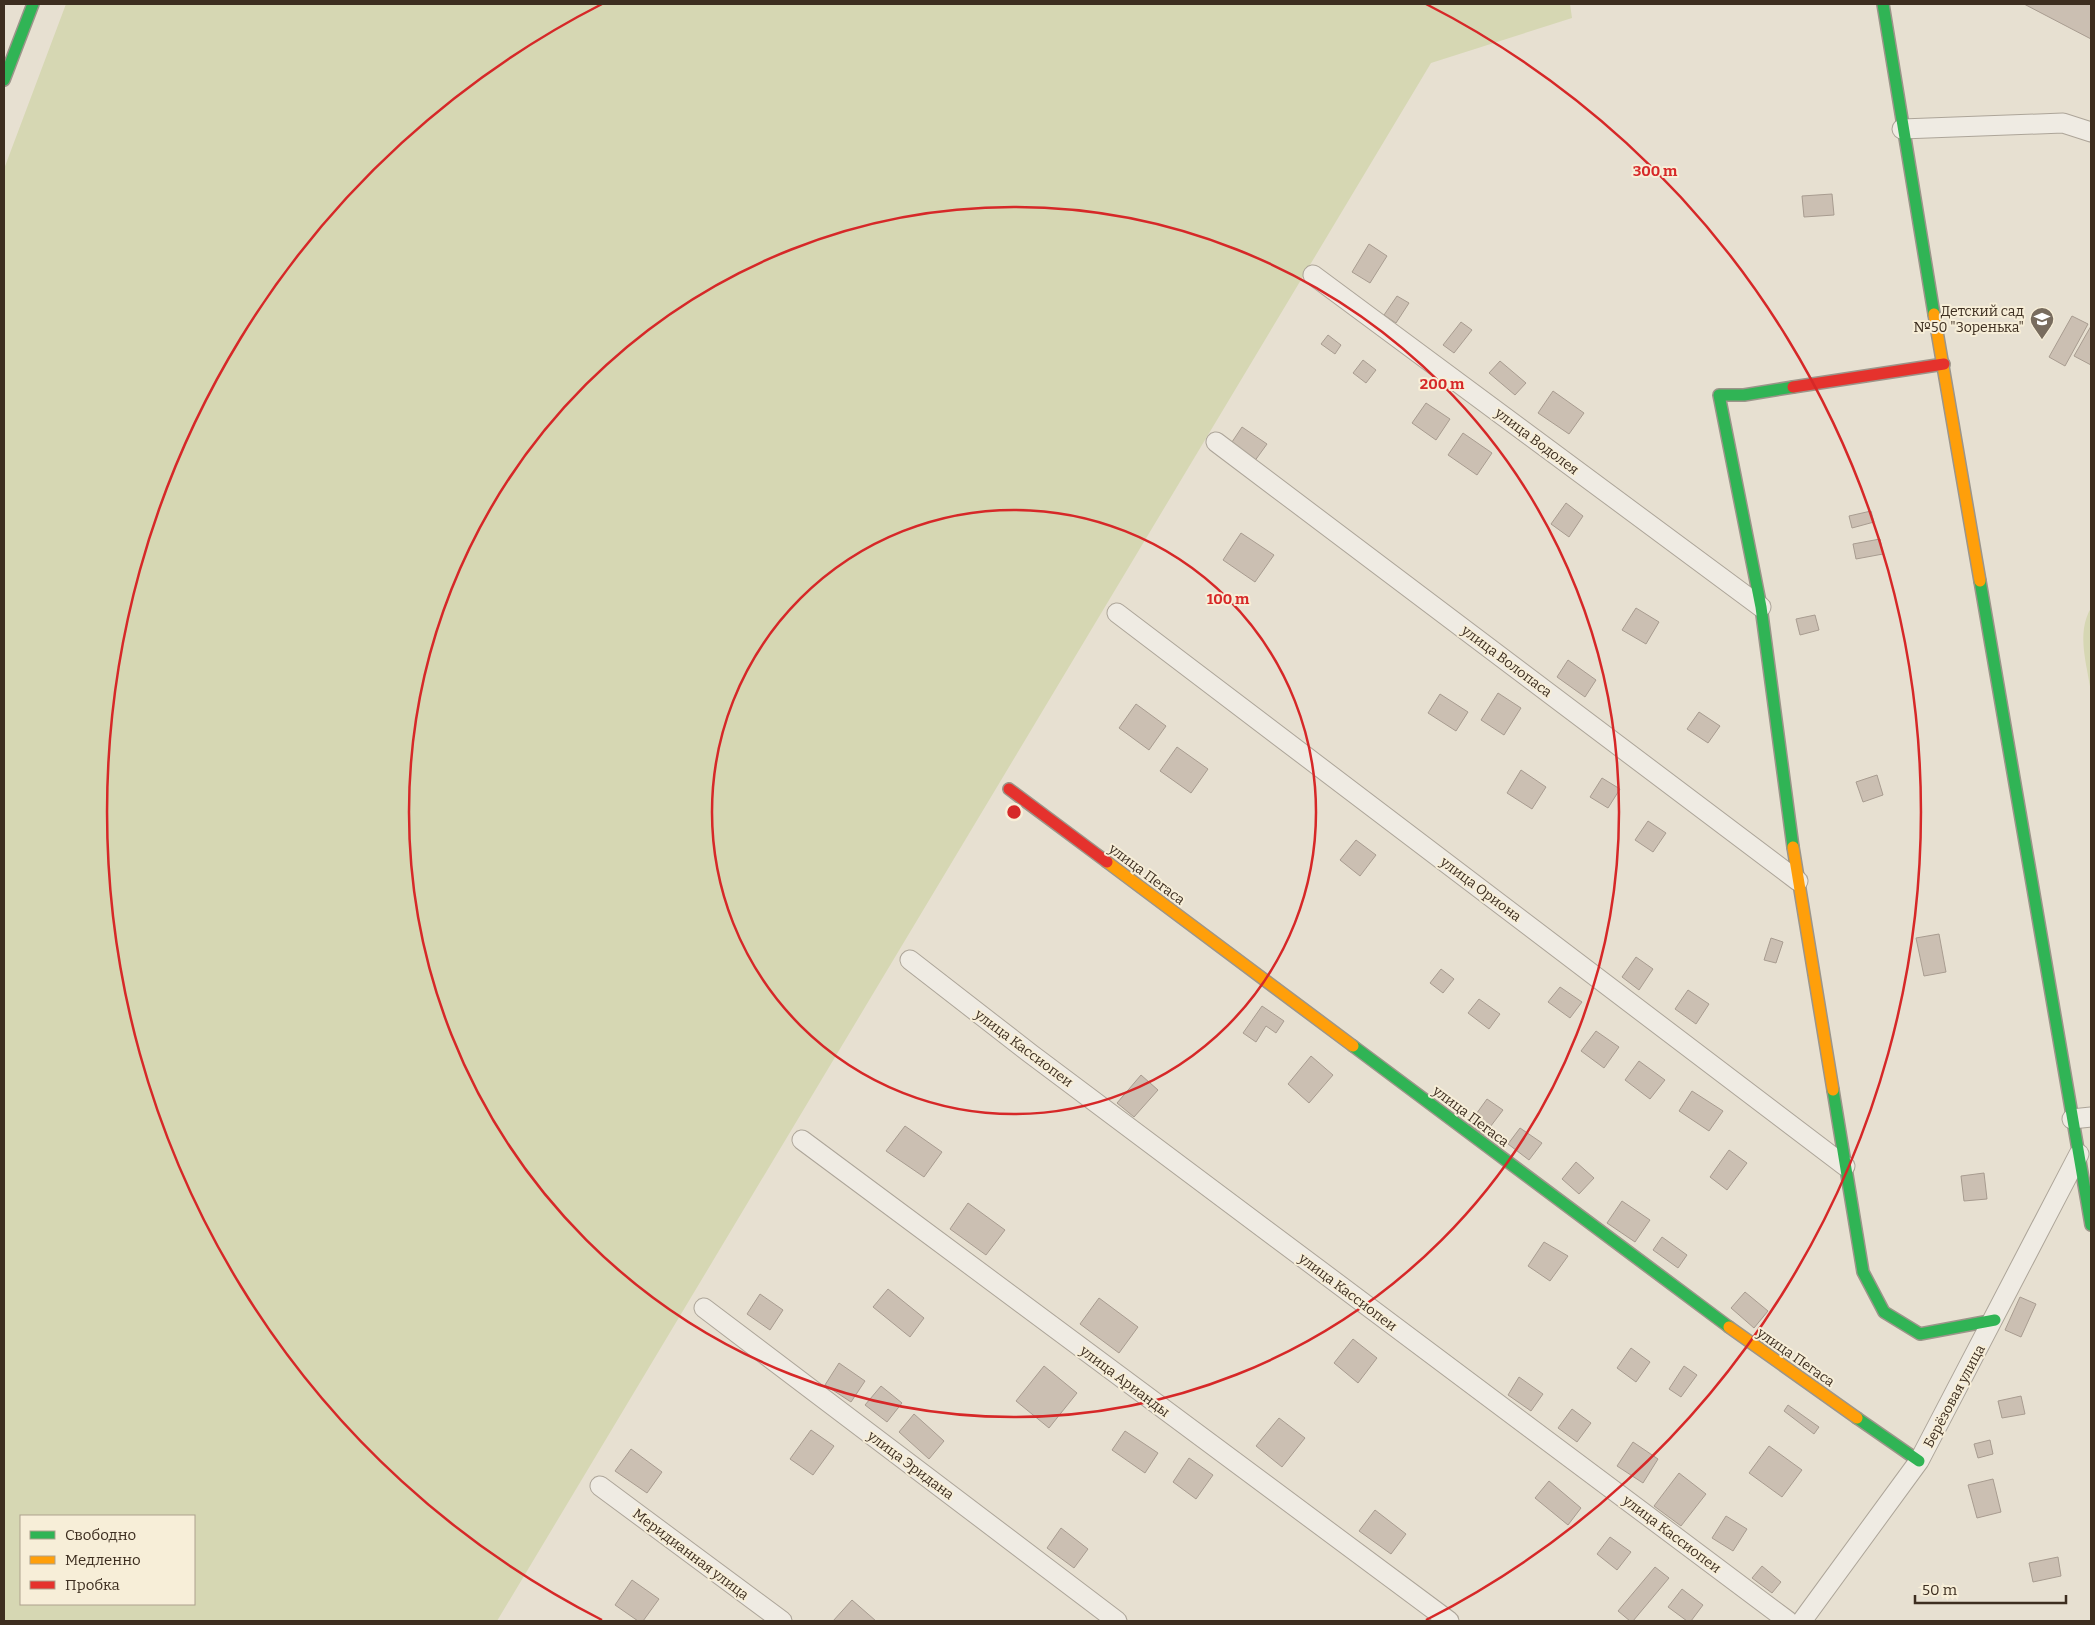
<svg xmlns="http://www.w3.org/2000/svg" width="2095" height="1625" font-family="Bitter,serif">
	<rect width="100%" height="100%" fill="#e7e0d1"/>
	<!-- green -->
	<g fill="#d6d7b3" fill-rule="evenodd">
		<path d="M 66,4 L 1570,4 L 1572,18 L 1431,63 L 497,1621 L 4,1621 L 4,169 ZM 21,1516 L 194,1516 L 194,1604 L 21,1604 Z"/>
		<path d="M 2091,608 L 2091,692 C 2087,664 2076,633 2091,608 Z"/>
	</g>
	<!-- building -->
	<g fill="#cbbfb2" stroke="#a89c90">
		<polygon points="2024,4 2091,4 2091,39"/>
		<polygon points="1832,194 1834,215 1804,217 1802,196"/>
		<polygon points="1369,244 1387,256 1370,283 1352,272"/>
		<polygon points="1397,296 1409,303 1396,323 1384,315"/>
		<polygon points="2072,316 2088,324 2065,366 2049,357"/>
		<polygon points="1461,322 1472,330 1454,353 1443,345"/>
		<polygon points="2091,326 2091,365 2074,356"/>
		<polygon points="1328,335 1341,345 1335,354 1321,344"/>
		<polygon points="1363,360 1376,370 1366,383 1353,373"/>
		<polygon points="1500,361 1526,383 1515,395 1489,373"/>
		<polygon points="1553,391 1584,413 1569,434 1538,413"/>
		<polygon points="1426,403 1450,419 1436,440 1412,423"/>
		<polygon points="1242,427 1267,444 1254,462 1230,445"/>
		<polygon points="1463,433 1492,453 1477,475 1448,455"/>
		<polygon points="1566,503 1583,516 1569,537 1551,524"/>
		<polygon points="1871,511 1874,522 1852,528 1849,516"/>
		<polygon points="1241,533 1274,555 1255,582 1223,560"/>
		<polygon points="1880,539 1883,554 1856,559 1853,544"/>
		<polygon points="1636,608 1659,622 1646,644 1622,630"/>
		<polygon points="1815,615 1819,630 1800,635 1796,619"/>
		<polygon points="1568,660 1596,680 1585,697 1557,677"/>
		<polygon points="1498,693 1521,708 1504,735 1481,720"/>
		<polygon points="1440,694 1468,712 1456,731 1428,713"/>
		<polygon points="1136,704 1166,726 1149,750 1119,728"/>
		<polygon points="1699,712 1720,726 1708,743 1687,729"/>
		<polygon points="1177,747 1208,769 1191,793 1160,771"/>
		<polygon points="1521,770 1546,787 1532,809 1507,793"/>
		<polygon points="1877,775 1883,795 1863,802 1856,782"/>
		<polygon points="1602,778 1620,789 1608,808 1590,797"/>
		<polygon points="1648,821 1666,833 1653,852 1635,840"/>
		<polygon points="1356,840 1376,855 1360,876 1340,860"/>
		<polygon points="1939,934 1946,972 1924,976 1916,938"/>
		<polygon points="1771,938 1783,942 1776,963 1764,960"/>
		<polygon points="1636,957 1653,969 1639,990 1622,977"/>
		<polygon points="1441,969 1454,979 1443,993 1430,983"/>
		<polygon points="1560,987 1582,1002 1570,1018 1548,1002"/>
		<polygon points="1688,990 1709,1004 1696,1024 1675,1009"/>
		<polygon points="1479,999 1500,1014 1489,1029 1468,1013"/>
		<polygon points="1262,1006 1284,1021 1276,1033 1266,1026 1256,1042 1243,1033"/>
		<polygon points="1596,1031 1619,1047 1604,1068 1581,1051"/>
		<polygon points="1311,1056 1333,1075 1309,1103 1288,1084"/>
		<polygon points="1639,1061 1665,1080 1650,1099 1625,1080"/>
		<polygon points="1141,1075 1158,1090 1134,1117 1117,1103"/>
		<polygon points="1692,1091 1723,1111 1709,1131 1679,1111"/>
		<polygon points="1487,1099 1503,1110 1484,1135 1469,1124"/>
		<polygon points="905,1126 942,1152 924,1177 886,1151"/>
		<polygon points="1520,1128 1542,1143 1529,1160 1508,1144"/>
		<polygon points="1729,1150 1747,1163 1727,1190 1710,1177"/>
		<polygon points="1576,1162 1594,1178 1579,1194 1562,1179"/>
		<polygon points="1984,1173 1987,1199 1964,1201 1961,1176"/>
		<polygon points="1622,1201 1650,1220 1635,1242 1607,1223"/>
		<polygon points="968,1203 1005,1230 986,1255 950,1229"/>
		<polygon points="1662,1237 1687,1255 1678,1268 1653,1250"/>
		<polygon points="1544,1242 1568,1256 1550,1281 1528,1266"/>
		<polygon points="888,1289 924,1318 910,1337 873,1307"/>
		<polygon points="1745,1292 1768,1311 1754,1328 1731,1308"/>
		<polygon points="760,1294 783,1310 770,1330 747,1314"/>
		<polygon points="2020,1297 2036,1304 2021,1337 2005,1330"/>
		<polygon points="1099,1298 1138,1327 1119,1353 1080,1324"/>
		<polygon points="1353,1339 1377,1358 1358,1383 1334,1363"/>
		<polygon points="1631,1348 1650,1362 1636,1382 1617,1368"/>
		<polygon points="839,1363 865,1381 851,1402 825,1385"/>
		<polygon points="1044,1366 1077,1393 1049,1428 1016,1401"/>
		<polygon points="1684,1366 1697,1375 1681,1397 1669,1389"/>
		<polygon points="1519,1377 1543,1394 1531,1411 1508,1395"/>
		<polygon points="881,1386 902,1403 887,1422 865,1405"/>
		<polygon points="2021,1396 2025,1414 2002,1418 1998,1401"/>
		<polygon points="1788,1405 1819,1427 1814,1434 1784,1411"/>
		<polygon points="1572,1409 1591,1423 1577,1442 1558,1428"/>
		<polygon points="914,1414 944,1441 929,1459 899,1432"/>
		<polygon points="1279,1418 1305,1438 1282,1467 1256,1446"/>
		<polygon points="811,1430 834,1446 813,1475 790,1459"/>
		<polygon points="1125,1431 1158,1453 1145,1473 1112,1450"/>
		<polygon points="1990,1440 1993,1454 1978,1458 1974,1444"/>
		<polygon points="1633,1442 1658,1459 1643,1483 1617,1466"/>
		<polygon points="1769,1446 1802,1470 1782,1497 1749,1473"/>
		<polygon points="631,1449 662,1472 647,1493 615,1471"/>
		<polygon points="1189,1458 1213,1475 1196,1499 1173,1482"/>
		<polygon points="1679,1473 1706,1494 1681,1526 1654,1506"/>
		<polygon points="1993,1479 2001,1512 1977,1518 1968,1485"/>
		<polygon points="1549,1481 1581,1508 1568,1525 1535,1498"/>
		<polygon points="1375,1510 1406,1534 1391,1554 1359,1531"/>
		<polygon points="1726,1516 1747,1529 1733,1551 1712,1538"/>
		<polygon points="1061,1528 1088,1549 1074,1568 1047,1548"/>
		<polygon points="1610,1537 1631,1552 1617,1570 1597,1554"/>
		<polygon points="2058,1557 2061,1576 2033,1582 2029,1563"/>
		<polygon points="1762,1566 1781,1582 1772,1593 1752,1578"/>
		<polygon points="1655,1567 1669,1578 1633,1621 1630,1621 1618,1611"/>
		<polygon points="632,1580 659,1599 643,1621 638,1621 615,1605"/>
		<polygon points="1682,1589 1703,1605 1691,1621 1687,1621 1668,1607"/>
		<polygon points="852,1600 876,1621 833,1621"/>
	</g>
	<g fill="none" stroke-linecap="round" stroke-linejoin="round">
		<!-- street casing -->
		<g stroke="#ada599" stroke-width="21">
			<g id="street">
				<polyline points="1902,129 2063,123 2091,132"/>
				<polyline points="1313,275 1761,607"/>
				<polyline points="1216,442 1798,881"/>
				<polyline points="1117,613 1845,1166"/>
				<polyline points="910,960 1031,1054 1788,1621"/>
				<polyline points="2072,1119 2091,1117"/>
				<polyline points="802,1140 1449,1621"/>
				<polyline points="704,1308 1117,1621"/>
				<polyline points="600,1486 782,1621"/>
				<polyline points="1802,1621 1919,1461 2079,1154"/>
			</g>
		</g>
		<!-- fast casing -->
		<g stroke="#9c958a" stroke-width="14">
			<g id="fast">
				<polyline points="1883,4 1934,314"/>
				<polyline points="4,80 33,4"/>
				<polyline points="1793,387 1744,395 1719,395 1761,607 1793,847"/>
				<polyline points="1980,581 2091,1225"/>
				<polyline points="1353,1046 1729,1327"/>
				<polyline points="1833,1090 1863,1272 1884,1312 1920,1334 1995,1320"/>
				<polyline points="1857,1418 1919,1461"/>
			</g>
		</g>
		<!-- slow casing -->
		<g stroke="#9c958a" stroke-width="14">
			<g id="slow">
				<polyline points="1934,314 1980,581"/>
				<polyline points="1793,847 1833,1090"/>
				<polyline points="1107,862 1353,1046"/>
				<polyline points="1729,1327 1857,1418"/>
			</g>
		</g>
		<!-- jam casing -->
		<g stroke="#9c958a" stroke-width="14">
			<g id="jam">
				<polyline points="1793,387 1944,364"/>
				<polyline points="1009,789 1107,862"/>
			</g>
		</g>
		<!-- street -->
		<use href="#street" stroke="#efebe3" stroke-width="19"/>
		<!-- fast -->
		<use href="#fast" stroke="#30b455" stroke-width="11"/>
		<!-- slow -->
		<use href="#slow" stroke="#ff9f0a" stroke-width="11"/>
		<!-- jam -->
		<use href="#jam" stroke="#e5322d" stroke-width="11"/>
	</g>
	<!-- distance rings -->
	<g fill="none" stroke="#d62828" stroke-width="2.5">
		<circle cx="1014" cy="812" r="302"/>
		<circle cx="1014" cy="812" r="605"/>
		<path d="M602 1620A907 907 0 0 1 602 4M1426 4A907 907 0 0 1 1426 1620"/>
	</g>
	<!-- icons -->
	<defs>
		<g id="school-pin" transform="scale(1.25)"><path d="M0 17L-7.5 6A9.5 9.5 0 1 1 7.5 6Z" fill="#786c5e" stroke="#f7eed8"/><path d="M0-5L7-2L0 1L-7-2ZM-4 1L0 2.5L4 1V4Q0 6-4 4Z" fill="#fff"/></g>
	</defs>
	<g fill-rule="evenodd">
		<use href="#school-pin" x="2042" y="319"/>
	</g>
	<g text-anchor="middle" stroke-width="4" stroke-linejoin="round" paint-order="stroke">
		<!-- poi labels -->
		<g font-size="14" fill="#3d2e20" stroke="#f7eed8" text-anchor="end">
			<text x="2024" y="316">Детский сад<tspan x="2024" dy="16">№50 "Зоренька"</tspan></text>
		</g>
		<!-- street labels -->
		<g font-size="14" fill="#3d2e20" stroke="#f7eed8">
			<text transform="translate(1537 441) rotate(37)" y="5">улица Водолея</text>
			<text transform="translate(1507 661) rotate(37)" y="5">улица Волопаса</text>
			<text transform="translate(1147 874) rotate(37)" y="5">улица Пегаса</text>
			<text transform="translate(1481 889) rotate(37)" y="5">улица Ориона</text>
			<text transform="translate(1024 1048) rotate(37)" y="5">улица Кассиопеи</text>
			<text transform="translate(1471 1116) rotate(37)" y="5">улица Пегаса</text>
			<text transform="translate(1348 1292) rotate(37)" y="5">улица Кассиопеи</text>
			<text transform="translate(1796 1357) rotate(35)" y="5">улица Пегаса</text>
			<text transform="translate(1125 1381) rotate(37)" y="5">улица Арианды</text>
			<text transform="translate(1954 1396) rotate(-62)" y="5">Берёзовая улица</text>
			<text transform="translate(911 1465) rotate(37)" y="5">улица Эридана</text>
			<text transform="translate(1672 1534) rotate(37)" y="5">улица Кассиопеи</text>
			<text transform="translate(691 1554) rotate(37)" y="5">Меридианная улица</text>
		</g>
	</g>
	<circle cx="1014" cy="812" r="8" fill="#d62828" stroke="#f7eed8" stroke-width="2.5"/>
	<g font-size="15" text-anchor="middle" font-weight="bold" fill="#d62828" stroke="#f7eed8" stroke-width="4" stroke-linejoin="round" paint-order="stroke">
		<text x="1655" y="176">300 m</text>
		<text x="1442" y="389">200 m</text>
		<text x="1228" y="604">100 m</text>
	</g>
	<!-- border -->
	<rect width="2095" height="1625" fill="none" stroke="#3d2e20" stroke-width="10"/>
	<!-- legend -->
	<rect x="20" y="1515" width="175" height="90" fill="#f7eed8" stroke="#ada18e"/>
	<rect x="30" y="1531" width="25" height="8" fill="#30b455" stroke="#ada18e"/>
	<text x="65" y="1540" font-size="15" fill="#3d2e20">Свободно</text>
	<rect x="30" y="1556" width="25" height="8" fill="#ff9f0a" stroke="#ada18e"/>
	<text x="65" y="1565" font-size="15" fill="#3d2e20">Медленно</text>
	<rect x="30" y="1581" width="25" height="8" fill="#e5322d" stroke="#ada18e"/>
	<text x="65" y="1590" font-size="15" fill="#3d2e20">Пробка</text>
	<!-- scale -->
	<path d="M1915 1595v8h151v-8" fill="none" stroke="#3d2e20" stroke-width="2.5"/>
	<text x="1922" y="1595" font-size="15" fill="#3d2e20" stroke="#f7eed8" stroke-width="4" paint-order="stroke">50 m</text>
</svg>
